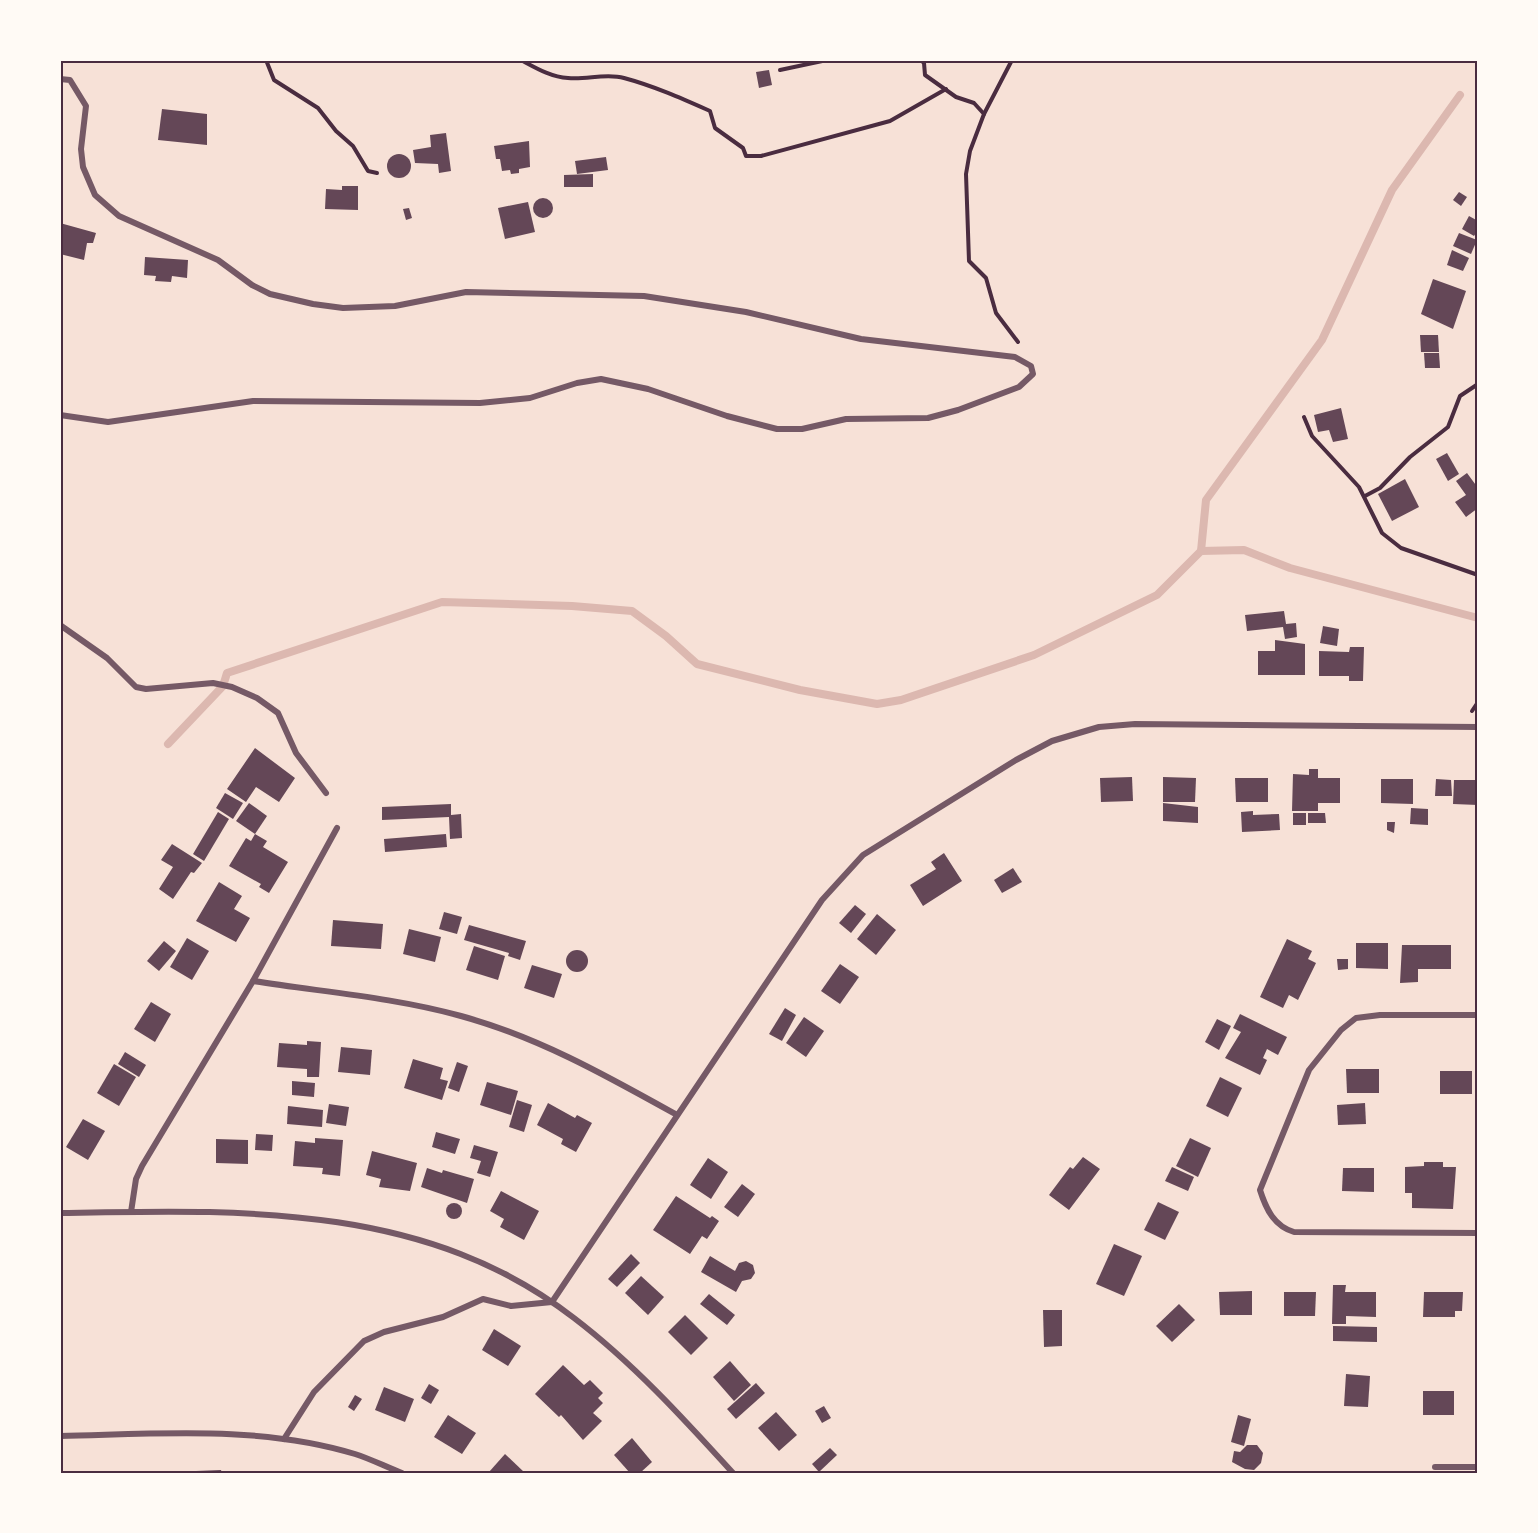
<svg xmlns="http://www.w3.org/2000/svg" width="1538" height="1533" font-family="Arial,sans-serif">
	<rect width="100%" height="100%" fill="#f7e1d7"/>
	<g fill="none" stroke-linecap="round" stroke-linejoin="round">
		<!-- stream -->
		<g stroke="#dcb8b0" stroke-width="8">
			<polyline points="1201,551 1206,500 1322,340 1392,190 1460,95"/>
			<polyline points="168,744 223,686 227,673 442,602 572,606 632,611 666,636 697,664 800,690 877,704 901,700 1034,655 1157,595 1201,551 1244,550 1290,568 1478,618"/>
		</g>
	</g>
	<!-- building -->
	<g fill="#644757">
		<polygon points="769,70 772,85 759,88 756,72"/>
		<polygon points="162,109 207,114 207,145 158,140"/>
		<polygon points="446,133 451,171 439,173 438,164 415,163 413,150 431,147 430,135"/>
		<polygon points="529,141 530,167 519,169 519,173 511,174 510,170 502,171 500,159 496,159 494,146"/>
		<circle cx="399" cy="166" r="12"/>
		<polygon points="606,157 608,170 577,174 575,161"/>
		<polygon points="593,174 593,187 564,187 564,175"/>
		<polygon points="342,186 358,186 358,210 325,209 326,189 342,190"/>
		<polygon points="1459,192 1467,197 1461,206 1453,200"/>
		<circle cx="543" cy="208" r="10"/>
		<polygon points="528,202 535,232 505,239 498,208"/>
		<polygon points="409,208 412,218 406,220 403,209"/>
		<polygon points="1469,216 1478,221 1478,230 1474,236 1462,229"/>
		<polygon points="60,223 96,233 93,243 87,243 84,260 60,254"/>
		<polygon points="1459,233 1477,240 1471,254 1453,246"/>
		<polygon points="1452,250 1469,258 1463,271 1447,265"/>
		<polygon points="145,257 188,260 187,278 172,276 171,282 155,281 156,276 144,275"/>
		<polygon points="1433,279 1466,291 1453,329 1421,314"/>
		<polygon points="1420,335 1438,335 1439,352 1421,352"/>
		<polygon points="1424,353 1439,353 1440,368 1425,368"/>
		<polygon points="1341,408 1348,439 1333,442 1329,430 1318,432 1314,415"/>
		<polygon points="1447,453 1459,474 1448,481 1436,459"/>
		<polygon points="1467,473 1478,488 1478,508 1466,517 1455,502 1466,495 1456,481"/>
		<polygon points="1405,479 1419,507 1392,521 1378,494"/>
		<polygon points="1284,611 1286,624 1296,623 1297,637 1285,639 1283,627 1247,631 1245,615"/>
		<polygon points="1323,626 1339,629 1337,646 1320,643"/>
		<polygon points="1275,640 1305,644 1305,675 1258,675 1258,651 1275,651"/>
		<polygon points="1350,647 1364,647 1363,681 1349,681 1349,676 1319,676 1319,651 1349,652"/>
		<polygon points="255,748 295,778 279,802 256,787 246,802 227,789"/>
		<polygon points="1309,769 1318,769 1318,778 1340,778 1340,803 1318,803 1318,811 1292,811 1293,774 1309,775"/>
		<polygon points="1132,777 1133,801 1101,802 1100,778"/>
		<polygon points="1163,777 1196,778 1195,802 1163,802"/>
		<polygon points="1235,778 1268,778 1268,802 1236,802"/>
		<polygon points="1381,779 1413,779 1413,804 1381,803"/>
		<polygon points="1436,779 1451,780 1452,796 1435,796"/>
		<polygon points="1454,780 1478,780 1478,805 1453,804"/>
		<polygon points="225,793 243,803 233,819 216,808"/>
		<polygon points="249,803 267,816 255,834 236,821"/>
		<polygon points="1163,803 1198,807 1198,823 1163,821"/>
		<polygon points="451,804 451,815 461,814 462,838 450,839 449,817 382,820 382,807"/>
		<polygon points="1411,808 1428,809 1428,825 1410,824"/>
		<polygon points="1253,811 1253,815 1279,814 1280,830 1242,832 1241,812"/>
		<polygon points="218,812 229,819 204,861 193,854"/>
		<rect x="1293" y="813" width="13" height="12"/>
		<polygon points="1308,813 1325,813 1326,823 1308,823"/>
		<polygon points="1387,822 1395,822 1394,833 1387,830"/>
		<polygon points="255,834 267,841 263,847 288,862 269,893 259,887 261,884 229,866 246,838 251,841"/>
		<polygon points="446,834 447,847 385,852 384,839"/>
		<polygon points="172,844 202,863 194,873 191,872 173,899 159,889 173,867 161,860"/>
		<polygon points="944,853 962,881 923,906 910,885 936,869 931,862"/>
		<polygon points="1013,868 1022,882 1002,893 994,880"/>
		<polygon points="219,882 242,896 234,909 250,918 236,942 196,921"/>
		<polygon points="855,905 866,914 851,933 839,923"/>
		<polygon points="444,912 462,917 457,934 439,929"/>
		<polygon points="877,914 896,930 876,955 857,939"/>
		<polygon points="333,920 383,924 381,949 331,946"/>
		<polygon points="469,925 526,941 520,960 508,956 509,953 464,940"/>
		<polygon points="409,929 441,937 435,962 403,954"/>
		<polygon points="187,938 209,951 192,980 170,967"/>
		<polygon points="1287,939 1312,951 1308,959 1316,963 1298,1000 1289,995 1283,1008 1260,997"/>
		<polygon points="164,941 176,951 159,971 147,961"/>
		<polygon points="1356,943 1388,943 1388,969 1356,968"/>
		<polygon points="1402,945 1451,945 1451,969 1418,969 1418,982 1400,983"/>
		<polygon points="474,946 505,956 498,980 466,970"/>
		<circle cx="577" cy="961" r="11"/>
		<polygon points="1337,959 1348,959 1348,969 1338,970"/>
		<polygon points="840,964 859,977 840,1004 821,991"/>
		<polygon points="532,965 562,974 554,998 524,988"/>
		<polygon points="151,1002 171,1014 155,1042 134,1029"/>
		<polygon points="785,1008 796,1015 782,1041 769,1034"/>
		<polygon points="1240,1014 1287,1037 1278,1055 1267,1049 1263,1058 1267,1060 1260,1075 1225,1058 1241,1032 1233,1028"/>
		<polygon points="804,1017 824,1031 806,1057 786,1043"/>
		<polygon points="1217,1019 1231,1026 1219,1050 1205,1042"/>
		<polygon points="307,1041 321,1042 319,1077 307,1077 307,1069 277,1067 279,1043 307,1045"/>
		<polygon points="341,1047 372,1050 370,1075 338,1072"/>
		<polygon points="125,1052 146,1065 139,1077 118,1064"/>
		<polygon points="413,1059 443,1068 440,1079 448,1081 442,1100 404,1088"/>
		<polygon points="457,1062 468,1066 459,1092 448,1088"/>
		<polygon points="114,1064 136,1077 119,1106 97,1093"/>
		<polygon points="1346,1069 1379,1069 1379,1093 1347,1093"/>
		<rect x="1440" y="1071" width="32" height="23"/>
		<polygon points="1220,1077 1242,1088 1228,1117 1206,1106"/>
		<polygon points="292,1081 315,1083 314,1097 292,1095"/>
		<polygon points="487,1082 518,1091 511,1115 480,1105"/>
		<polygon points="517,1100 532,1105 524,1132 509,1127"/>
		<polygon points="548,1103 575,1118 577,1115 592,1123 576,1152 561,1144 563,1139 537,1125"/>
		<polygon points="1365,1103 1366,1124 1338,1125 1337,1105"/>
		<polygon points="329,1104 349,1107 346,1126 326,1123"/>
		<polygon points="288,1106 323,1110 322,1127 287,1124"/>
		<polygon points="83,1119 105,1131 88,1160 66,1147"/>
		<polygon points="436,1132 460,1139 455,1154 432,1147"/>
		<polygon points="256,1134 273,1135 272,1151 255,1150"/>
		<polygon points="315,1138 343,1140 340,1176 322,1174 323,1168 293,1166 295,1141 315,1143"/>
		<polygon points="1190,1138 1211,1148 1198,1177 1176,1166"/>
		<polygon points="216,1139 248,1140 248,1164 216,1163"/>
		<polygon points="474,1145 498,1152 490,1177 477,1173 481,1161 470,1158"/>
		<polygon points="372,1151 417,1163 410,1191 379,1187 381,1179 366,1175"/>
		<polygon points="1083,1157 1100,1169 1069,1210 1049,1195 1070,1167 1073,1169"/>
		<polygon points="708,1158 728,1172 711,1199 690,1185"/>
		<polygon points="1424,1162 1443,1162 1443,1167 1456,1167 1453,1209 1412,1208 1412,1193 1405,1193 1405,1167 1424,1166"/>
		<polygon points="1172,1167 1194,1177 1188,1191 1165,1181"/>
		<polygon points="427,1168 442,1173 443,1170 474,1179 467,1203 421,1187"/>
		<polygon points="1343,1168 1374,1168 1374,1192 1342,1191"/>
		<polygon points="742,1184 755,1194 738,1217 724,1207"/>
		<polygon points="501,1191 539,1211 524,1240 500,1227 504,1219 490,1211"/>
		<polygon points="676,1196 710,1218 712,1216 719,1221 707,1239 702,1236 690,1254 653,1230"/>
		<polygon points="1158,1202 1179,1212 1165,1240 1144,1230"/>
		<circle cx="454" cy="1211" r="8"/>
		<polygon points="1114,1244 1142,1256 1124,1296 1096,1284"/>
		<polygon points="631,1254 640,1263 617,1287 608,1279"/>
		<polygon points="710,1256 735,1271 739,1263 746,1261 753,1265 755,1273 751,1279 742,1281 736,1292 701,1272"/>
		<polygon points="641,1276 664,1297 648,1315 625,1293"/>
		<polygon points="1333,1285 1346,1285 1345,1292 1376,1292 1376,1317 1346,1316 1346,1324 1332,1324"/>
		<polygon points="1252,1291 1252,1315 1220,1315 1219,1292"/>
		<polygon points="1284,1292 1316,1292 1315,1316 1284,1316"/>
		<polygon points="1424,1292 1463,1292 1462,1311 1455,1311 1455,1317 1423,1317"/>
		<polygon points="709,1294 735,1315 727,1325 700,1304"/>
		<polygon points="1179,1304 1195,1320 1172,1342 1156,1326"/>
		<polygon points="1043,1310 1062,1310 1062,1346 1044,1347"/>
		<polygon points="685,1315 708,1338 691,1355 668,1332"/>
		<polygon points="1333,1326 1377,1327 1377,1342 1333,1341"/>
		<polygon points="494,1329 521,1346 508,1366 482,1350"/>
		<polygon points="1476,1356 1478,1356 1478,1383 1475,1383"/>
		<polygon points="730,1361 751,1385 734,1401 713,1377"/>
		<polygon points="563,1365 584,1385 590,1380 603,1393 598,1398 603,1403 593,1413 602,1421 583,1440 561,1415 559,1417 535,1394"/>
		<polygon points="1346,1374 1370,1376 1368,1407 1344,1406"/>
		<polygon points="756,1383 765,1393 736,1419 727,1409"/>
		<polygon points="429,1384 439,1390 431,1404 421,1398"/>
		<polygon points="384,1387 414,1399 405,1422 375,1410"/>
		<rect x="1423" y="1391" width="31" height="24"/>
		<polygon points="355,1395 362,1399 354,1411 348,1407"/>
		<polygon points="824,1406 831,1418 822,1423 815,1411"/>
		<polygon points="776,1412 797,1435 779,1451 758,1428"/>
		<polygon points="448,1415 476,1433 462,1454 434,1437"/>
		<polygon points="1238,1415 1251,1419 1244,1446 1231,1442"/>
		<polygon points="632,1438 652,1462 640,1473 630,1473 614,1455"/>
		<polygon points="1247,1445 1257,1445 1263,1453 1261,1463 1254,1470 1245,1469 1232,1462 1234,1451 1240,1452"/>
		<polygon points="830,1448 837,1455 819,1472 812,1464"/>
		<polygon points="505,1454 525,1473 489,1472"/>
		<polygon points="221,1470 222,1473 196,1473 196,1471"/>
	</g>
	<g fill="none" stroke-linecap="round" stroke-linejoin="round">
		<!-- path -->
		<g stroke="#4a2c40" stroke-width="4">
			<polyline points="266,60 274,80 318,108 336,131 353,146 368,171 377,173"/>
			<path d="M 521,60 C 536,68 551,77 568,78 C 586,80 606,73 624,78 C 654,86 683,99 710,111 L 715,128 L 743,148 L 746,156 L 761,156 L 890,121 L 946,89"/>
			<polyline points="921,60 924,63 925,75 956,97 974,103 984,114 970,151 966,174 969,261 986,278 996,313 1018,342"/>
			<polyline points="780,70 827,60"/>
			<polyline points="984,114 1012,60"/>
			<polyline points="1304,417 1312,436 1359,487 1382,533 1401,548 1478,575"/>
			<polyline points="1365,496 1380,488 1410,457 1448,427 1460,396 1478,384"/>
			<polyline points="1472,711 1478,702"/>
		</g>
		<!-- minor -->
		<g stroke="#755966" stroke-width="6">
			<polyline points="60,79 70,80 86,106 81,149 83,167 95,195 119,216 218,260 252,285 270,294 313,304 343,308 395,306 466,292 644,296 746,312 861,339 1015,357 1031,366 1033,374 1019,387 958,410 928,418 846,419 802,429 777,429 727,416 648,389 601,379 577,383 530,398 480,403 253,401 108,422 60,415"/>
			<polyline points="60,625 107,658 136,687 146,689 213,683 232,687 257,698 278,713 296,753 326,793"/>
			<path d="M 253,981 C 322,992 392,997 461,1016 C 538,1037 607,1076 677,1115"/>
			<path d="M 1478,1015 L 1380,1015 L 1356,1018 L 1341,1030 L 1309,1070 L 1260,1190 C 1266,1209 1274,1226 1294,1232 L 1478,1233"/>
			<polyline points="131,1212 136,1179 142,1166 253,981 337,828"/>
			<path d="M 60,1213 C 238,1210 425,1202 574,1318 C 633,1363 683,1418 733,1473"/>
			<path d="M 60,1436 C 158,1434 260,1425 355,1454 C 371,1459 386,1467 402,1473"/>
			<polyline points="284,1439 314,1392 364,1341 384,1332 443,1317 483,1299 511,1306 552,1302 822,900 863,855 1016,760 1052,741 1099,727 1135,724 1478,727"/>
			<polyline points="1435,1467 1478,1467"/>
		</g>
	</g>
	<!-- border -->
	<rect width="1538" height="1533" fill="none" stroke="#fffaf5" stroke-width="123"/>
	<rect x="62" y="62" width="1414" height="1410" fill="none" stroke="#4a2c40" stroke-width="2"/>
</svg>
